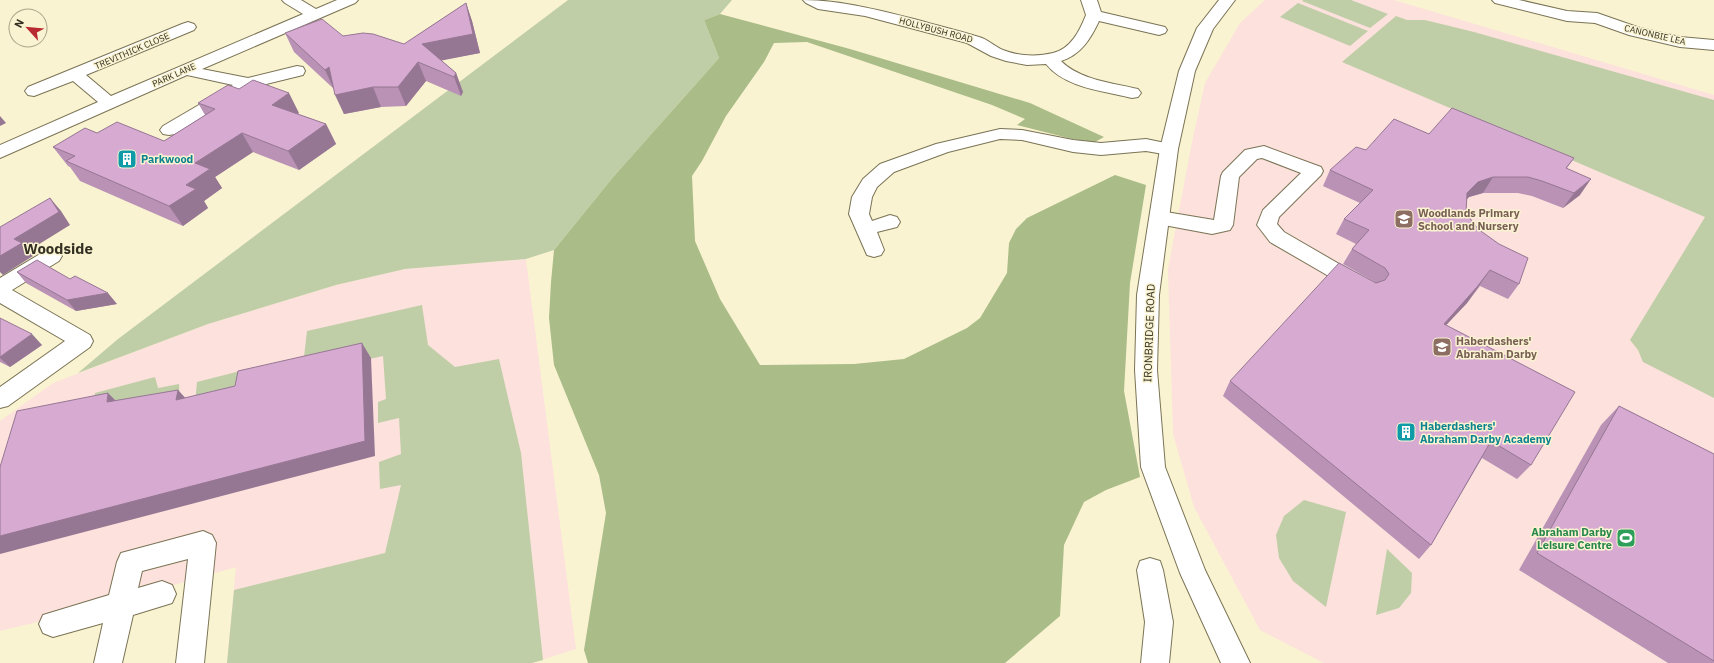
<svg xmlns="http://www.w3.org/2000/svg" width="1714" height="663" font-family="'IBM Plex Sans',sans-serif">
	<rect width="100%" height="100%" fill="#faf3d1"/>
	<!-- education -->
	<g fill="#fce1dc">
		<polygon points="1265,0 1394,0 1714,95 1714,483 1519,570 1668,663 1324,663 1260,630 1194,507 1173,434 1168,269 1192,142 1205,83 1240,23"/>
		<polygon points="526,259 576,649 532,663 227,663 236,567 91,609 0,631 0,421 53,383 208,324 336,285 405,269"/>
	</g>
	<!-- green -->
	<g fill="#c0cea8">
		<polygon points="568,0 732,0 720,14 704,20 719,58 614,176 554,250 526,259 405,269 336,285 208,324 78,373 118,339"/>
		<polygon points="1303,0 1351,0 1388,14 1370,28 1302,1"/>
		<polygon points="1298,3 1368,31 1350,46 1280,17"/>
		<polygon points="1396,16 1407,20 1425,20 1474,32 1714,100 1714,398 1643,362 1638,350 1630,340 1705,217 1342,62"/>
		<polygon points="422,305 428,345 455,367 499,359 521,453 543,660 532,663 227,663 234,590 385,553 401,485 380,489 379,462 401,454 399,418 378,423 378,402 386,399 383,356 302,374 307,331"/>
		<polygon points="293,366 195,403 197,382 252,368 261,374"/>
		<polygon points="155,377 158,388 179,384 180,403 93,413 95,393"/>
		<polygon points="1304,500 1346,512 1326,607 1293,581 1279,558 1276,535 1284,516"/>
		<polygon points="1387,549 1412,573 1411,593 1399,608 1376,615"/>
	</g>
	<!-- forest -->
	<polygon fill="#aabc87" points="720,14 850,49 1030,103 1104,137 1095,142 1072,139 1017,125 1025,119 992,105 807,42 774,43 764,62 726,116 702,161 692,176 695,241 720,299 760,365 854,364 904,359 967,328 980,318 1007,273 1009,243 1016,229 1027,218 1115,175 1146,185 1130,283 1124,391 1140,477 1106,490 1084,502 1064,545 1060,616 1005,663 588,663 584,650 606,513 599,475 554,365 549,318 551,282 554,250 614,176 719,58 704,20"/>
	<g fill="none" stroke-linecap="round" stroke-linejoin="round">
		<!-- minor casing -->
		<g stroke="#7a7355" stroke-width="2">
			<g id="minor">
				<polygon points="282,0 301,0 316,9 337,0 358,0 355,3 202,69 248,78 297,66 303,67 305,71 303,75 254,87 175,134 169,135 163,134 160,130 163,126 233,85 187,75 0,158 0,145 98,102 73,81 34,96 28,95 25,91 28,87 182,24 188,22 194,24 196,27 194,30 86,75 111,96 303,14 285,3"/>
				<path d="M 803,0 C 841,0 878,10 914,19 C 935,25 957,30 979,37 C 987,39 994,46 1003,50 C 1018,56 1037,57 1053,53 C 1071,49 1080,30 1086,15 L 1081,0 L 1097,0 L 1101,12 L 1165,27 L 1167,30 L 1165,33 L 1159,35 L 1099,21 C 1091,38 1081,55 1061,61 C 1080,80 1113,83 1138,89 L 1141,93 L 1138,97 L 1132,98 C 1104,91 1065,88 1046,64 L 1027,65 L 1006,61 L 991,56 L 967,43 L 865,16 L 818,9 L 806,3 Z"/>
				<polygon points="1492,0 1519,0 1567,11 1597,13 1640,28 1680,37 1714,40 1714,50 1680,47 1629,35 1595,23 1567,21 1495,3"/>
				<polygon points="1000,129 1022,130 1073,140 1101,143 1146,139 1175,145 1178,149 1175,153 1169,155 1146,151 1101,155 1073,152 1022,140 1000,139 948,152 894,172 877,187 872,197 869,214 872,221 890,215 897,217 900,222 897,227 877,232 884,250 881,255 874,257 867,255 849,214 852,197 863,179 880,164 936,144"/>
				<polygon points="1264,146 1321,167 1323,171 1321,175 1279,217 1277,224 1284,232 1365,279 1369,284 1365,289 1358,291 1351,289 1270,242 1257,225 1263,210 1301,173 1262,158 1257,159 1239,177 1233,225 1230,230 1212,234 1153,223 1150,218 1153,213 1160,211 1214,220 1221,176 1223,172 1245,150"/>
				<polygon points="52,249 59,251 62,256 59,261 12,290 90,335 93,341 90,347 8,406 0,408 0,387 65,341 0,303 0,278 45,251"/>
				<polygon points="203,531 212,535 216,543 204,663 176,663 188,559 142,571 138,588 162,581 172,585 176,594 172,603 133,615 122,663 94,663 103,623 53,637 43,633 39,624 43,615 109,595 117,562 121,553"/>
				<polygon points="1150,558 1160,561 1163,570 1173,622 1169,663 1141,663 1145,622 1137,570 1140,561"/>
			</g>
		</g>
		<!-- major casing -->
		<g stroke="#7a7355" stroke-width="2">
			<polygon id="major" points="1219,0 1235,0 1213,29 1195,71 1178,149 1159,295 1157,370 1165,467 1205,570 1250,663 1221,663 1180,573 1141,467 1135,370 1137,295 1160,149 1179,71 1197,28"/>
		</g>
		<!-- minor -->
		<use href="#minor" fill="#fff" fill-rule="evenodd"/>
		<!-- major -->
		<use href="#major" fill="#fff" fill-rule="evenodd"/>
	</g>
	<!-- wall -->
	<g fill="#b992b5">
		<polygon points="466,3 472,21 480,53 441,60 456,73 463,92 461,96 426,81 406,106 381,107 344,114 334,89 294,52 285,33 343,36 404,44"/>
		<polygon points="198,103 299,113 297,114 326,124 336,144 299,170 253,152 215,177 222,188 204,201 208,208 183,226 80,181 70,167 68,166 53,147 97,133 164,141 205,115"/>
		<polygon points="1366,150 1574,158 1567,168 1580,195 1563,208 1532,196 1518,193 1483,193 1469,197 1466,200 1466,213 1519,284 1508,299 1480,286 1467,303 1446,325 1531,465 1517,479 1482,458 1431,545 1419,559 1223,396 1230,381 1375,282 1343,264 1352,249 1356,244 1336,234 1344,219 1360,203 1323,186 1330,170"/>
		<polygon points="17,272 70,279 117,304 76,311 26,283"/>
		<polygon points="0,318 42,345 10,367 0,362"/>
		<polygon points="1619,406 1714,454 1714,663 1668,663 1519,570 1601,425"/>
	</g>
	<!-- shaded-wall -->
	<g fill="#967793">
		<polygon points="466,3 472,21 480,53 429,63 422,44"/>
		<polygon points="418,62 426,81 406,106 398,87"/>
		<polygon points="329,67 334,89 325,70"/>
		<polygon points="456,73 463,92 461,96 454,77"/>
		<polygon points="373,87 381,107 344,114 335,95"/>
		<polygon points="289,93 299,113 282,124 272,105"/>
		<polygon points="0,116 6,123 0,126"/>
		<polygon points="326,124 336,144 299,170 288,151"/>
		<polygon points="242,133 253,152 215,177 222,188 204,201 208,208 183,226 169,206 186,185 195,163"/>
		<polygon points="1493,177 1483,193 1469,197 1457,209 1467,193 1478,182"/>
		<polygon points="1591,179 1580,195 1563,208 1574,193"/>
		<polygon points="50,198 61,211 70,225 28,251 33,256 3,275 0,272 0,256 14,239"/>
		<polygon points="1490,270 1467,303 1433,339 1444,324"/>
		<polygon points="108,293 117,304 76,311 67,300"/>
		<polygon points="32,334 42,345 10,367 0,358 0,357"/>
		<polygon points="362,343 371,358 375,456 0,554 0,536"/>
		<polygon points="178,390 191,404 176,400"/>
		<polygon points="108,393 122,407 107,402"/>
	</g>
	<!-- building -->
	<g fill="#d7aad2" stroke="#967793">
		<polygon points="466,3 473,34 422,44 456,73 454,77 418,62 398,87 373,87 335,95 329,67 325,70 285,33 322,19 343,36 363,33 373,34 404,44"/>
		<polygon points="253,80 289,93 272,105 326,124 288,151 242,133 195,163 210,169 186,185 196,189 169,206 66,161 75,156 53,147 85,128 97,133 117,122 164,141 215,109 198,103 228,85 239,89"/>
		<polygon points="1452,108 1574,158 1566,168 1591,179 1574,193 1542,181 1528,177 1493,177 1478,182 1467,193 1466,213 1478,229 1499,244 1528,258 1519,284 1490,270 1477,287 1444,324 1575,392 1531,465 1491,441 1431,545 1230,381 1339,263 1376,283 1385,280 1389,274 1385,268 1352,249 1369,230 1344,219 1373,190 1330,170 1356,147 1366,150 1394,119 1429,134"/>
		<polygon points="50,198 59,212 14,239 22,243 0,256 0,227"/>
		<polygon points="37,260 70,279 75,276 108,293 67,300 17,272"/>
		<polygon points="0,318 32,334 0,357"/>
		<polygon points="362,343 365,441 0,536 0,467 17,411 108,393 107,402 178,390 176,400 235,386 238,371"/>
		<polygon points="1619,406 1714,454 1714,661 1537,553"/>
	</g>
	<!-- icons -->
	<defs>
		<g id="building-square" transform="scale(1)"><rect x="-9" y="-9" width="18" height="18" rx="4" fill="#0f9aa8" stroke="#faf3d1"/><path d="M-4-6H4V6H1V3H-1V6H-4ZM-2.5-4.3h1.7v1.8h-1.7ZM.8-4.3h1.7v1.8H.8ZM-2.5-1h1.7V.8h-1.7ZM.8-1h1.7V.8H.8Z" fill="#fff"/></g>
		<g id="school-square" transform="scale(1)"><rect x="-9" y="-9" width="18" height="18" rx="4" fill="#8d6e63" stroke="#faf3d1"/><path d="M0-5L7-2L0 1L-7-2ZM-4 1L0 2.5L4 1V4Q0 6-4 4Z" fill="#fff"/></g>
		<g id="stadium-square" transform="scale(1)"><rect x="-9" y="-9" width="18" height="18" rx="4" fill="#2e9e5b" stroke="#faf3d1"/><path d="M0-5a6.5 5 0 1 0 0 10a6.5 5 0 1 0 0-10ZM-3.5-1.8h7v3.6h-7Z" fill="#fff"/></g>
	</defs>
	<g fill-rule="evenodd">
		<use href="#building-square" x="127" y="159"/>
		<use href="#school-square" x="1404" y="219"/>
		<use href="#school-square" x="1442" y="347"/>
		<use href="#building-square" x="1406" y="432"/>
		<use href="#stadium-square" x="1626" y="538"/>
	</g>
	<g text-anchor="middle" stroke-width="3" stroke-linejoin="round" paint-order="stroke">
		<!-- far-street labels -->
		<g font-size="9" fill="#333023" stroke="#faf3d1">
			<text transform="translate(936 30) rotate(15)" y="3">HOLLYBUSH ROAD</text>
			<text transform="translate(1655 35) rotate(13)" y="3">CANONBIE LEA</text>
			<text transform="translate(132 51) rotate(-23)" y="3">TREVITHICK CLOSE</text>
			<text transform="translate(174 75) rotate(-24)" y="3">PARK LANE</text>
		</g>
		<!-- culture labels -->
		<g font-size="11" font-weight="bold" fill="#0d838f" stroke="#faf3d1" text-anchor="start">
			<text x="141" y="163">Parkwood</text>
			<text x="1420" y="430">Haberdashers'<tspan x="1420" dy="13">Abraham Darby Academy</tspan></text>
		</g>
		<!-- education labels -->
		<g font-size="11" font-weight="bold" fill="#785e54" stroke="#faf3d1" text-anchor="start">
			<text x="1418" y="217">Woodlands Primary<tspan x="1418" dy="13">School and Nursery</tspan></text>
			<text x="1456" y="345">Haberdashers'<tspan x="1456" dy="13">Abraham Darby</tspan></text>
		</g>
		<!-- street labels -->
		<g font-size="11" fill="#333023" stroke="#faf3d1">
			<text transform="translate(1149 333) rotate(-88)" y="4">IRONBRIDGE ROAD</text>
		</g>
		<!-- leisure labels -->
		<g font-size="11" font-weight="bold" fill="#27864d" stroke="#faf3d1" text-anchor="end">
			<text x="1612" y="536">Abraham Darby<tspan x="1612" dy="13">Leisure Centre</tspan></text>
		</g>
		<!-- district labels -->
		<g font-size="15" font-weight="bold" fill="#333023" stroke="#faf3d1">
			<text x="58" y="254">Woodside</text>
		</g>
	</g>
	<!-- north arrow -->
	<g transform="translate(28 28) rotate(297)"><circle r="19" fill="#faf3d1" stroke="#aaa58b"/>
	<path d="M0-3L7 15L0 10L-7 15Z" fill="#b92930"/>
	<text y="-6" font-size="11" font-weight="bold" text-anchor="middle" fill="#333023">N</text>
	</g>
</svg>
